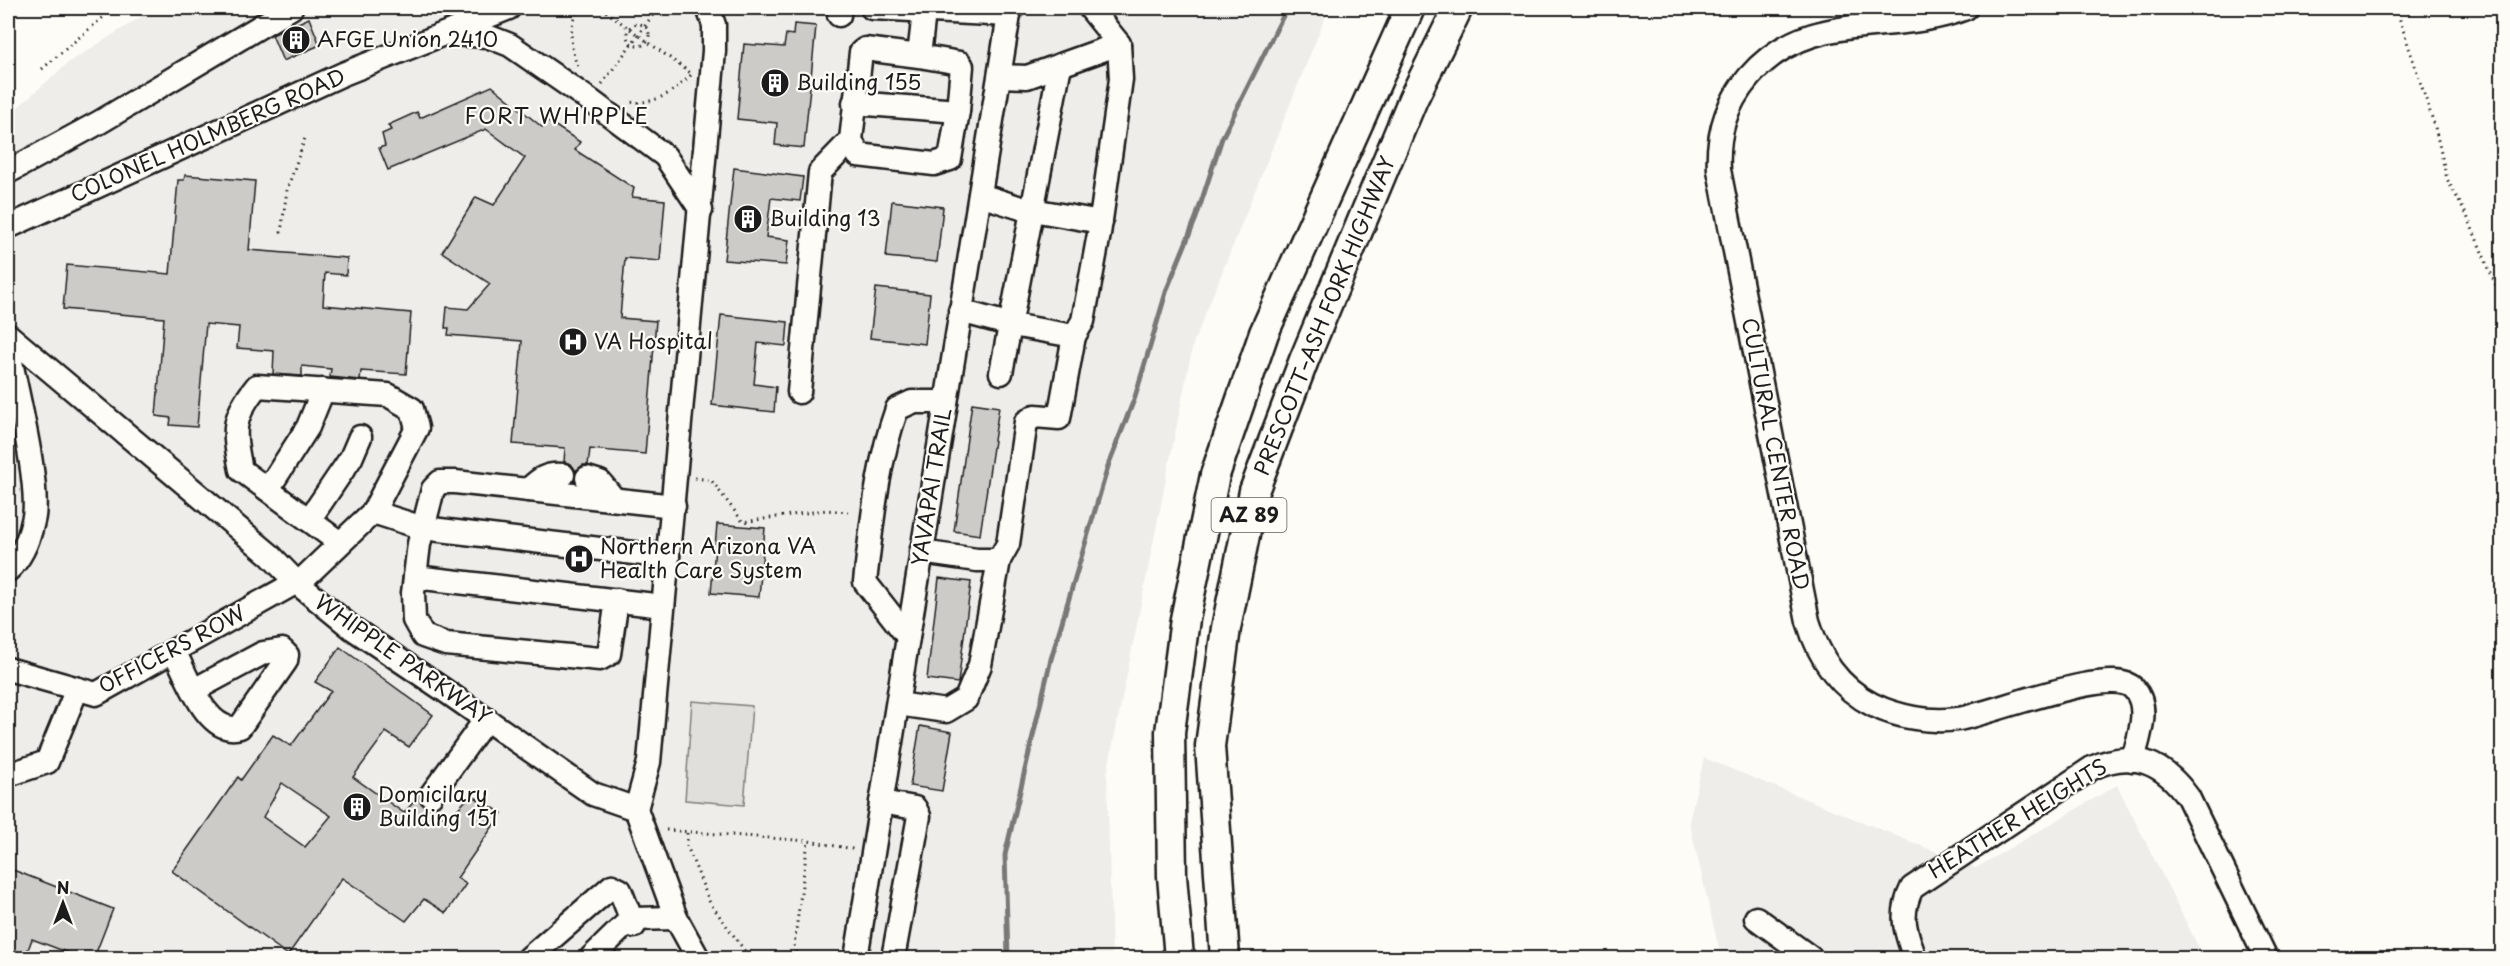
<svg xmlns="http://www.w3.org/2000/svg" width="2510" height="966" font-family="'Playpen Sans',sans-serif">
	<rect width="100%" height="100%" fill="#fdfcf7"/>
	<filter id="ink" filterUnits="userSpaceOnUse"><feTurbulence type="fractalNoise" baseFrequency=".0167" numOctaves="2"/><feDisplacementMap in="SourceGraphic" scale="12" xChannelSelector="R" yChannelSelector="G"/><feConvolveMatrix kernelMatrix="1 2 1 2 8 2 1 2 1" color-interpolation-filters="sRGB"/></filter>
	<g filter="url(#ink)">
		<!-- built -->
		<g fill="#eeede9">
			<polygon points="155,8 1329,8 1193,344 1107,774 1112,958 8,958 8,116 68,63"/>
			<polygon points="1704,758 1976,868 2117,785 2204,958 1734,958 1719,949 1689,821"/>
		</g>
		<!-- garden -->
		<polygon fill="#e0dfdb" stroke="#7e7e7c" stroke-width="1.5" points="692,701 752,706 744,805 685,800"/>
		<g fill="none" stroke-linecap="round" stroke-linejoin="round">
			<!-- stream -->
			<polyline stroke="#797876" stroke-width="5" points="1008,958 1005,855 1051,659 1109,463 1135,397 1167,289 1196,218 1222,138 1287,8"/>
		</g>
		<!-- building -->
		<g fill="#cccbc8" stroke="#1c1c1c" stroke-width="1.5" fill-rule="evenodd">
			<polygon points="309,18 320,45 283,61 272,35"/>
			<polygon points="794,24 816,26 804,148 775,145 777,123 737,119 744,44 784,47 786,34 793,35"/>
			<polygon points="492,86 542,127 548,121 580,142 575,150 634,188 632,197 665,200 660,261 625,258 620,318 656,321 645,454 590,449 588,465 583,465 576,471 571,464 564,462 565,448 513,444 522,341 448,335 449,328 445,328 447,307 468,309 490,284 442,252 476,197 494,205 525,158 486,129 388,170 379,148 385,146 382,134 391,130 388,125 417,112 420,118"/>
			<polygon points="734,168 803,177 800,201 771,198 766,237 789,240 786,265 724,260"/>
			<polygon points="185,175 255,181 249,250 347,258 346,275 325,273 323,305 411,313 406,374 361,371 360,380 330,377 331,369 302,366 302,376 273,374 274,351 237,348 239,327 206,324 197,427 170,425 171,418 156,416 164,318 63,309 67,265 170,274 178,180 184,180"/>
			<polygon points="892,201 943,207 937,262 886,257"/>
			<polygon points="876,288 930,294 925,344 870,338"/>
			<polygon points="721,315 788,322 786,346 758,343 754,384 776,387 774,412 712,405"/>
			<polygon points="972,403 999,407 980,535 954,531"/>
			<polygon points="717,524 765,528 759,597 711,593"/>
			<polygon points="939,578 971,582 958,683 927,679"/>
			<path d="M 340,647 L 433,715 L 409,747 L 386,732 L 353,777 L 404,813 L 417,798 L 424,806 L 448,819 L 471,795 L 502,813 L 457,878 L 466,884 L 446,913 L 424,899 L 406,921 L 342,878 L 288,955 L 172,871 L 238,777 L 241,780 L 273,735 L 291,746 L 331,691 L 315,682 ZM 282,783 L 331,816 L 305,847 L 263,817 Z"/>
			<polygon points="920,726 952,732 942,791 910,786"/>
			<polygon points="8,868 113,909 94,958 82,958 32,939 25,958 8,958"/>
		</g>
		<g fill="none" stroke-linecap="round" stroke-linejoin="round">
			<!-- minor casing -->
			<g stroke="#1c1c1c" stroke-width="27">
				<g id="minor">
					<polyline points="872,8 1009,15"/>
					<path d="M 1966,8 C 1891,38 1810,6 1749,77 C 1725,105 1717,135 1719,170 L 1808,621 C 1819,658 1838,687 1873,705 C 1898,717 1930,723 1958,719 C 1991,714 2113,664 2134,689 C 2151,707 2138,739 2133,760"/>
					<polyline points="839,15 840,8"/>
					<polyline points="450,34 487,36 510,45 591,101 665,156 701,210"/>
					<polyline points="919,56 960,63 962,66 958,111 950,159 934,164 858,155 851,140 861,52 865,49 919,56 924,12"/>
					<polyline points="1000,76 1027,77 1119,44"/>
					<polyline points="854,103 958,111"/>
					<polyline points="8,172 100,122 291,8"/>
					<polyline points="980,195 1021,208 1101,222"/>
					<polyline points="8,227 343,74 509,8"/>
					<polyline points="960,311 1012,325 1074,336 1083,321 1099,234 1121,79 1119,44 1090,8"/>
					<polyline points="8,335 270,555 297,583 352,628 444,690 593,794 636,809"/>
					<path d="M 8,347 C 15,385 42,489 33,521 C 29,539 21,558 8,570"/>
					<polyline points="1001,373 1060,65"/>
					<polyline points="799,392 820,172 851,140"/>
					<polyline points="587,478 600,482 614,499"/>
					<polyline points="268,489 308,427 323,390"/>
					<path d="M 528,490 C 539,479 547,473 563,475"/>
					<polyline points="373,512 423,528 668,557"/>
					<polyline points="309,520 351,458 360,437"/>
					<polyline points="921,552 977,560 999,560 1008,544 1026,422 1035,416 1059,418 1074,336"/>
					<polyline points="415,577 663,606"/>
					<polyline points="617,600 609,654 600,659 446,644 423,636 414,620 413,593 419,544 433,489 440,482 455,482 674,506"/>
					<path d="M 908,637 L 865,582 C 872,524 877,464 897,409 L 912,402 L 946,402"/>
					<path d="M 174,651 C 187,675 207,737 240,727 L 286,661 L 287,655 L 282,650 L 263,653 L 194,690"/>
					<path d="M 8,669 L 96,694 L 304,578 L 373,512 L 417,428 L 412,409 L 388,395 L 257,386 C 231,418 233,431 241,470 L 340,543"/>
					<polyline points="898,704 946,711 966,699 980,665 999,560"/>
					<polyline points="8,775 47,762 77,689"/>
					<polyline points="431,795 486,719"/>
					<polyline points="881,802 915,808 919,816 893,958"/>
					<polyline points="636,809 649,762 714,51 714,25 708,8"/>
					<polyline points="636,809 676,918 698,958"/>
					<polyline points="1756,918 1811,958"/>
					<polyline points="529,958 612,886 620,890 634,926"/>
					<polyline points="591,958 631,919 676,918"/>
					<polyline points="856,958 1009,15"/>
					<path d="M 1915,958 C 1905,931 1899,914 1912,888 L 2092,768 C 2132,749 2163,762 2188,797 L 2266,958"/>
				</g>
			</g>
			<!-- major casing -->
			<g stroke="#1c1c1c" stroke-width="33">
				<g id="major">
					<polyline points="1179,958 1172,876 1170,732 1185,619 1215,475 1264,333 1410,8"/>
					<polyline points="1225,958 1210,746 1226,628 1254,491 1304,360 1413,99 1458,8"/>
				</g>
			</g>
			<!-- path -->
			<g stroke="#1c1c1c" stroke-width="3" stroke-dasharray="1.5 4.5" stroke-linecap="butt">
				<path d="M 601,8 L 692,74 C 674,93 654,105 628,102"/>
				<polyline points="2396,8 2435,127 2447,179 2467,216 2502,300"/>
				<circle cx="638" cy="35" r="11"/>
				<path d="M 578,66 C 569,49 569,25 578,8"/>
				<polyline points="42,69 114,8"/>
				<polyline points="602,84 658,8"/>
				<polyline points="281,233 287,190 306,135"/>
				<polyline points="695,478 711,480 743,522 826,510 848,512"/>
				<polyline points="666,830 808,841 853,849"/>
				<polyline points="687,833 687,846 710,903 750,958"/>
				<polyline points="798,958 794,945 808,841"/>
			</g>
			<!-- minor -->
			<use href="#minor" stroke="#fdfcf7" stroke-width="22"/>
			<!-- major -->
			<use href="#major" stroke="#fdfcf7" stroke-width="28"/>
		</g>
	</g>
	<!-- icons -->
	<defs>
		<g id="building-disc" transform="scale(1.5)"><circle r="9.5" fill="#1c1c1c" stroke="#fdfcf7"/><path d="M-4-6H4V6H1V3H-1V6H-4ZM-2.5-4.3h1.7v1.8h-1.7ZM.8-4.3h1.7v1.8H.8ZM-2.5-1h1.7V.8h-1.7ZM.8-1h1.7V.8H.8Z" fill="#fff"/></g>
		<g id="hospital-disc" transform="scale(1.5)"><circle r="9.5" fill="#1c1c1c" stroke="#fdfcf7"/><path d="M-5-5h3v3.5h4V-5h3V5h-3V1.5h-4V5h-3Z" fill="#fff"/></g>
	</defs>
	<g fill-rule="evenodd">
		<use href="#building-disc" x="296" y="40"/>
		<use href="#building-disc" x="775" y="83"/>
		<use href="#building-disc" x="748" y="219"/>
		<use href="#hospital-disc" x="573" y="342"/>
		<use href="#hospital-disc" x="579" y="559"/>
		<use href="#building-disc" x="357" y="807"/>
	</g>
	<g text-anchor="middle" stroke-width="4.5" stroke-linejoin="round" paint-order="stroke">
		<!-- shield labels -->
		<rect fill="#fdfcf7" stroke="#605f5e" stroke-width="1.5" x="1211.5" y="498" width="75" height="34" rx="4.5"/>
		<g font-size="20" font-weight="bold" fill="#1c1c1c">
			<text x="1249" y="522">AZ 89</text>
		</g>
		<!-- poi labels -->
		<g font-size="21" fill="#1c1c1c" stroke="#fdfcf7" text-anchor="start">
			<text x="317" y="47">AFGE Union 2410</text>
			<text x="796" y="90">Building 155</text>
			<text x="769" y="226">Building 13</text>
			<text x="594" y="349">VA Hospital</text>
			<text x="600" y="554">Northern Arizona VA<tspan x="600" dy="24">Health Care System</tspan></text>
			<text x="378" y="802">Domicilary<tspan x="378" dy="24">Building 151</tspan></text>
		</g>
		<!-- street labels -->
		<g font-size="21" fill="#1c1c1c" stroke="#fdfcf7">
			<text transform="translate(208 136) rotate(-24)" y="7">COLONEL HOLMBERG ROAD</text>
			<text transform="translate(1325 316) rotate(-68)" y="7">PRESCOTT–ASH FORK HIGHWAY</text>
			<text transform="translate(1775 454) rotate(79)" y="7">CULTURAL CENTER ROAD</text>
			<text transform="translate(932 487) rotate(-81)" y="7">YAVAPAI TRAIL</text>
			<text transform="translate(172 650) rotate(-28)" y="7">OFFICERS ROW</text>
			<text transform="translate(403 660) rotate(35)" y="7">WHIPPLE PARKWAY</text>
			<text transform="translate(2018 819) rotate(-32)" y="7">HEATHER HEIGHTS</text>
		</g>
		<!-- neighbourhood labels -->
		<g font-size="22" letter-spacing="1.5" fill="#1c1c1c" stroke="#fdfcf7">
			<text x="557" y="124">FORT WHIPPLE</text>
		</g>
	</g>
	<!-- margin -->
	<rect width="2510" height="966" fill="none" stroke="#fdfcf7" stroke-width="30"/>
	<rect x="15" y="15" width="2480" height="936" fill="none" stroke="#1c1c1c" stroke-width="2" filter="url(#ink)"/>
	<!-- north arrow -->
	<g transform="translate(63 903)" stroke="#fdfcf7" stroke-width="4.5" paint-order="stroke">
	<path d="M0-4.5L10 22L0 15L-10 22Z" fill="#1c1c1c"/>
	<text y="-9" font-size="16" font-weight="bold" text-anchor="middle" fill="#1c1c1c">N</text>
	</g>
</svg>
